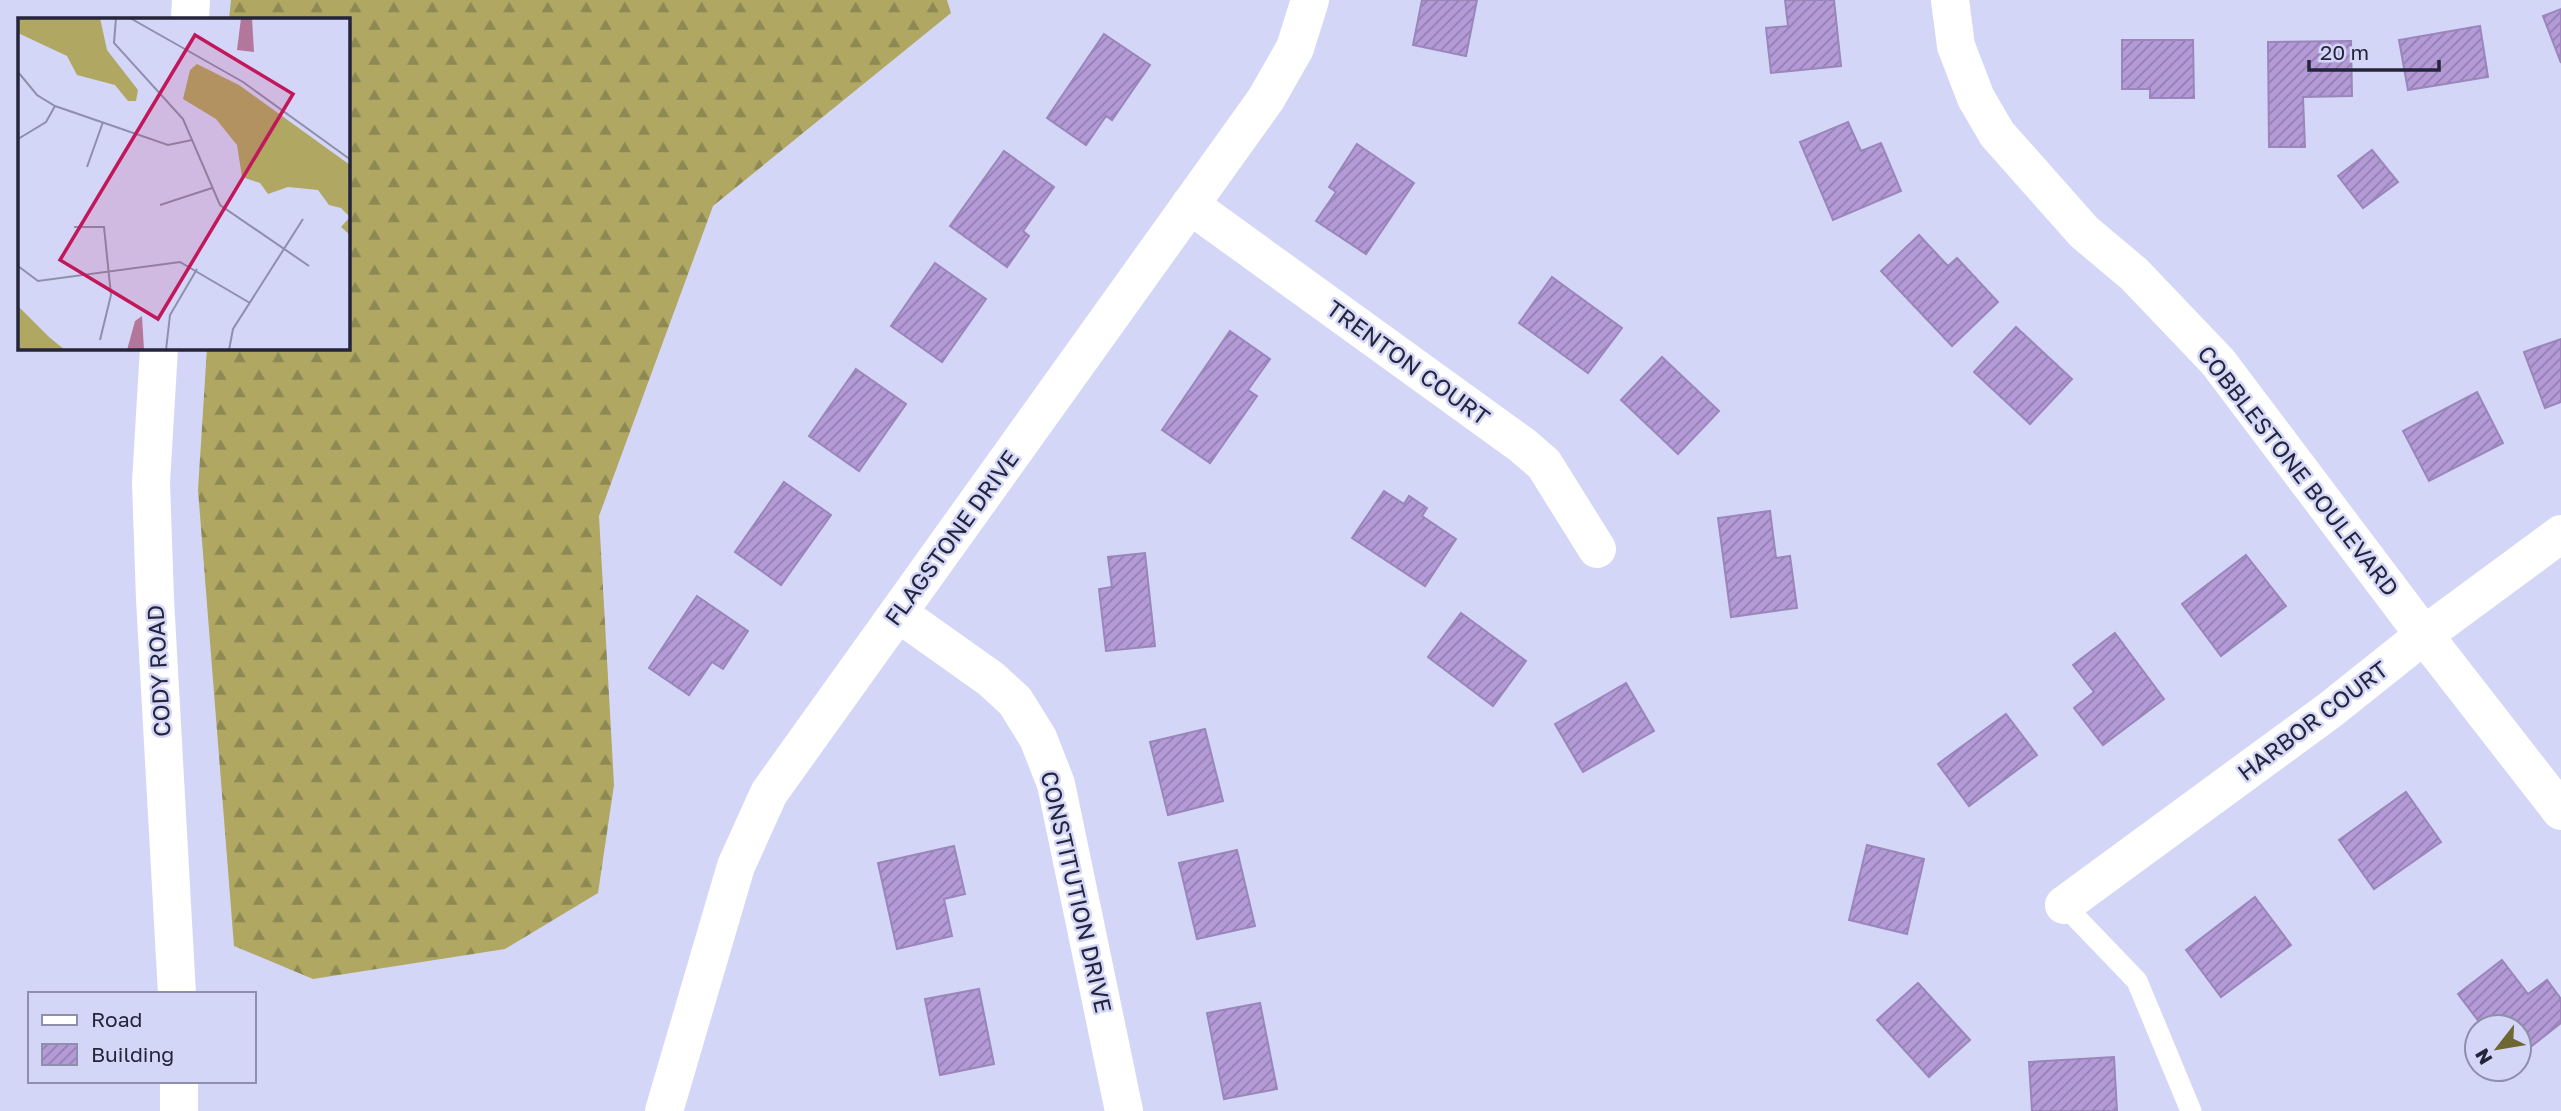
<svg xmlns="http://www.w3.org/2000/svg" width="2561" height="1111" font-family="'Golos Text',sans-serif">
	<defs>
		<pattern id="forest-firs" width="22" height="20" patternUnits="userSpaceOnUse" patternTransform="scale(1.75)"><rect width="22" height="20" fill="#afa762"/><path d="M5 1l3.5 6h-7zM16 11l3.5 6h-7z" fill="#8e8852"/></pattern>
		<pattern id="building-hatch" width="6" height="6" patternUnits="userSpaceOnUse" patternTransform="scale(1.75)"><rect width="6" height="6" fill="#b49bd8"/><path d="M-1 1l2-2M0 6l6-6M5 7l2-2" fill="none" stroke="#927eb0"/></pattern>
	</defs>
	<rect width="100%" height="100%" fill="#d4d6f8"/>
	<!-- forest -->
	<polygon fill="url(#forest-firs)" points="231,0 947,0 951,13 713,206 599,516 614,785 598,893 505,949 313,979 234,946 198,490 207,348 348,348 348,19 229,19"/>
	<!-- building -->
	<g fill="url(#building-hatch)" stroke="#9a86b9" stroke-width="2">
		<polygon points="1422,0 1477,0 1466,56 1413,45"/>
		<polygon points="1785,0 1834,0 1841,66 1771,73 1766,28 1788,26"/>
		<polygon points="2561,9 2561,63 2543,16"/>
		<polygon points="2480,26 2488,77 2408,90 2399,40"/>
		<polygon points="1104,34 1150,65 1112,120 1106,116 1086,145 1047,118"/>
		<polygon points="2122,40 2193,40 2194,98 2150,98 2150,89 2122,89"/>
		<polygon points="2351,41 2352,96 2303,97 2305,147 2269,147 2268,42"/>
		<polygon points="1848,122 1861,151 1881,143 1901,191 1833,220 1800,142"/>
		<polygon points="1357,144 1414,183 1366,254 1316,221 1336,192 1329,187"/>
		<polygon points="2372,150 2398,182 2363,208 2338,176"/>
		<polygon points="1004,151 1054,187 1023,231 1029,236 1007,267 950,226"/>
		<polygon points="1919,235 1948,266 1957,258 1998,302 1952,346 1881,271"/>
		<polygon points="935,263 986,299 942,362 891,326"/>
		<polygon points="1552,277 1622,328 1588,373 1519,323"/>
		<polygon points="2016,327 2072,379 2030,424 1974,372"/>
		<polygon points="1230,331 1270,359 1248,390 1257,396 1210,463 1162,430"/>
		<polygon points="2561,339 2561,402 2545,408 2524,352"/>
		<polygon points="1662,357 1719,411 1678,454 1621,400"/>
		<polygon points="856,369 906,404 859,471 809,436"/>
		<polygon points="2477,392 2503,443 2429,481 2403,431"/>
		<polygon points="784,482 831,515 781,585 735,552"/>
		<polygon points="1384,491 1404,504 1409,496 1427,508 1422,516 1456,539 1425,586 1352,538"/>
		<polygon points="1770,511 1776,558 1790,556 1797,608 1731,617 1718,518"/>
		<polygon points="1145,553 1155,646 1106,651 1099,589 1112,587 1108,557"/>
		<polygon points="2246,555 2286,606 2221,656 2182,604"/>
		<polygon points="697,596 748,631 723,669 712,662 689,695 649,668"/>
		<polygon points="1461,613 1526,661 1493,706 1428,657"/>
		<polygon points="2115,633 2164,699 2103,745 2074,708 2094,692 2073,665"/>
		<polygon points="1626,683 1654,731 1583,772 1555,724"/>
		<polygon points="2006,714 2037,755 1969,806 1938,764"/>
		<polygon points="1205,729 1223,801 1168,815 1150,742"/>
		<polygon points="2406,792 2441,842 2374,889 2339,840"/>
		<polygon points="1867,845 1924,859 1907,934 1849,920"/>
		<polygon points="954,846 965,894 944,899 952,936 897,949 878,863"/>
		<polygon points="1237,850 1255,926 1197,939 1179,863"/>
		<polygon points="2255,897 2291,945 2221,997 2186,950"/>
		<polygon points="2502,960 2528,994 2547,980 2561,999 2561,1023 2519,1056 2519,1027 2483,1027 2458,994"/>
		<polygon points="1918,983 1970,1040 1929,1077 1877,1020"/>
		<polygon points="979,989 994,1064 940,1075 925,999"/>
		<polygon points="1260,1003 1277,1089 1224,1099 1207,1013"/>
		<polygon points="2114,1057 2117,1111 2032,1111 2029,1062"/>
	</g>
	<g fill="none" stroke-linecap="round" stroke-linejoin="round">
		<!-- service -->
		<polyline stroke="#fff" stroke-width="21" points="2064,905 2137,981 2191,1111"/>
		<!-- minor -->
		<g stroke="#fff" stroke-width="38">
			<polyline points="1950,0 1956,46 1976,98 1997,134 2084,232 2134,274 2218,362 2424,635 2561,811"/>
			<polyline points="190,19 191,0"/>
			<polyline points="1190,205 1522,445 1544,464 1597,549"/>
			<polyline points="159,348 151,482 155,599 177,994"/>
			<polyline points="898,613 991,679 1015,701 1038,738 1056,784 1124,1111"/>
			<polyline points="2064,905 2330,710 2424,635 2561,534"/>
			<polyline points="179,1081 179,1111"/>
			<polyline points="664,1111 736,866 769,793 1266,99 1295,48 1310,0"/>
		</g>
	</g>
	<g text-anchor="middle" stroke-width="5" stroke-linejoin="round" paint-order="stroke">
		<!-- street labels -->
		<g font-size="23" fill="#24253a" stroke="#d4d6f8">
			<text transform="translate(1408 363) rotate(36)" y="8">TRENTON COURT</text>
			<text transform="translate(2298 471) rotate(52)" y="8">COBBLESTONE BOULEVARD</text>
			<text transform="translate(952 538) rotate(-54)" y="8">FLAGSTONE DRIVE</text>
			<text transform="translate(159 671) rotate(-93)" y="8">CODY ROAD</text>
			<text transform="translate(2313 721) rotate(-37)" y="8">HARBOR COURT</text>
			<text transform="translate(1076 892) rotate(77)" y="8">CONSTITUTION DRIVE</text>
		</g>
	</g>
	<!-- overview -->
	<g transform="translate(18 18)">
		<rect width="332" height="332" fill="#d4d6f8"/>
		<path d="M 0,0 L 82,0 L 89,32 L 120,72 L 118,83 L 110,83 L 97,67 L 59,57 L 49,38 L 0,15 ZM 179,46 L 221,67 L 332,147 L 332,217 L 323,209 L 332,199 L 323,190 L 311,187 L 300,172 L 270,169 L 250,176 L 242,165 L 224,159 L 219,127 L 198,101 L 165,81 L 172,52 ZM 0,288 L 31,319 L 47,332 L 0,332 Z" fill="#afa762"/>
		<path d="M 223,0 L 234,0 L 236,34 L 219,32 ZM 124,298 L 126,332 L 109,332 L 117,303 Z" fill="#b4779c"/>
		<path fill="none" stroke="#8e8fac" stroke-width="2" d="M 98,0 L 96,25 L 165,101 L 202,187 L 291,248M 112,0 L 225,64 L 333,142M 0,54 L 19,77 L 37,88 L 150,127 L 174,122M 0,121 L 28,104 L 37,88M 69,149 L 85,104M 142,187 L 194,170M 56,209 L 86,209 L 93,277 L 82,322M 0,248 L 20,263 L 162,244 L 232,285M 148,332 L 152,297 L 179,251M 211,332 L 215,311 L 285,201"/>
		<path fill="#c2185b" fill-opacity="0.15" stroke="#c2185b" stroke-width="3.5" d="M 177,17 L 275,76 L 140,301 L 42,242 Z"/>
		<rect width="332" height="332" fill="none" stroke="#24253a" stroke-width="3.5"/>
	</g>
	<!-- legend -->
	<rect x="28" y="992" width="228" height="91" fill="#d4d6f8" stroke="#8e8fac" stroke-width="2"/>
	<rect x="42" y="1015" width="35" height="10" fill="#ffffff" stroke="#8e8fac" stroke-width="2"/>
	<text x="91" y="1027" font-size="21" fill="#24253a">Road</text>
	<rect x="42" y="1044" width="35" height="21" fill="url(#building-hatch)" stroke="#8e8fac" stroke-width="2"/>
	<text x="91" y="1062" font-size="21" fill="#24253a">Building</text>
	<!-- north arrow -->
	<g transform="translate(2498 1048) rotate(239)"><circle r="33" fill="#d4d6f8" stroke="#8e8fac" stroke-width="2"/>
	<path d="M0-5L12 26L0 18L-12 26Z" fill="#6d6733"/>
	<text y="-10" font-size="19" font-weight="bold" text-anchor="middle" fill="#24253a">N</text>
	</g>
	<!-- scale -->
	<path d="M2309 60v10h130v-10" fill="none" stroke="#24253a" stroke-width="3.5"/>
	<text x="2320" y="60" font-size="21" fill="#24253a" stroke="#d4d6f8" stroke-width="5" paint-order="stroke">20 m</text>
</svg>
